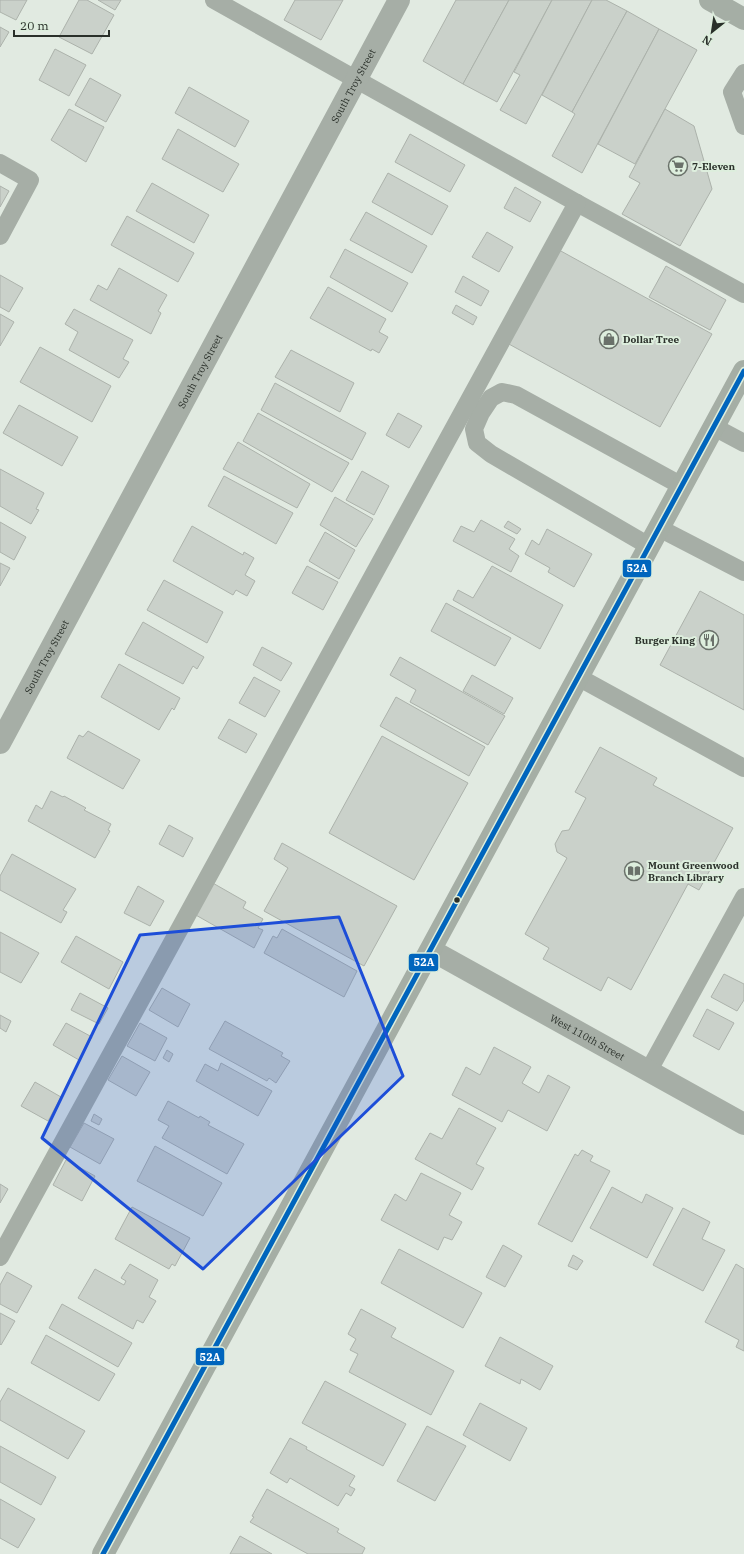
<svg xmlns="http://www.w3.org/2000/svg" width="744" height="1554" font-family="'IBM Plex Serif',serif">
	<rect width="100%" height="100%" fill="#e1eae1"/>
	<!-- building -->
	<g fill="#cad1ca" stroke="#acb2ab">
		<polygon points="0,0 27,0 16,20 0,12"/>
		<polygon points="79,0 87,0 114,15 92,54 59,37"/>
		<polygon points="98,0 121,0 115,10"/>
		<polygon points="295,0 343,0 321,40 284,20"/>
		<polygon points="456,0 509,0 463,84 423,61"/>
		<polygon points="509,0 552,0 497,102 463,84"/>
		<polygon points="552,0 592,0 526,124 500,110 520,75 514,72"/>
		<polygon points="592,0 606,0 627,11 572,112 542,95"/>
		<polygon points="627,11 659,29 582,173 552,156 575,114 572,112"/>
		<polygon points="0,27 9,32 0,47"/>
		<polygon points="659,29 697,50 635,164 598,144"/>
		<polygon points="55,49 86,65 69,96 39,80"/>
		<polygon points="90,78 121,95 106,122 75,105"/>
		<polygon points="189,87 249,121 235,147 175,113"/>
		<polygon points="69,109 104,127 86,162 51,140"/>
		<polygon points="665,109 694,126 712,189 680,246 622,214 640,183 629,177"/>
		<polygon points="178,129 239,164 223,192 162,159"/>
		<polygon points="410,134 465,165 450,192 395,162"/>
		<polygon points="388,173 448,206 432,235 372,202"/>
		<polygon points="152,183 209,215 194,243 136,211"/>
		<polygon points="0,186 9,191 0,207"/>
		<polygon points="515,187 541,202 530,222 504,208"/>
		<polygon points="366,212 427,246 412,273 350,240"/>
		<polygon points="127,216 194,253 178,282 111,245"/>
		<polygon points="487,232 513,247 499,272 472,257"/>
		<polygon points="345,249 408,283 392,312 330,277"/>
		<polygon points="559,250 712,334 660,427 507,343"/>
		<polygon points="666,266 726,300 710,330 649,297"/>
		<polygon points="119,268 167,295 158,311 161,313 151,334 90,300 98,285 107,290"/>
		<polygon points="0,275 23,288 9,312 0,307"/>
		<polygon points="463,276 489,291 481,306 455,292"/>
		<polygon points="328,287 386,319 379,332 388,337 379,353 372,349 371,351 310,318"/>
		<polygon points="456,305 477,317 473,325 452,313"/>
		<polygon points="74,309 133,340 123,359 129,362 119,378 69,350 78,332 65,324"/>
		<polygon points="0,314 14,322 0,346"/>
		<polygon points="40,347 111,386 92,422 20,382"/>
		<polygon points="291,350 354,383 340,412 275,377"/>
		<polygon points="275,383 366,433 352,460 261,410"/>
		<polygon points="19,405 78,437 62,466 3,433"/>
		<polygon points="258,413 349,463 332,492 243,441"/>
		<polygon points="398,413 422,426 409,448 386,435"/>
		<polygon points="238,442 310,484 297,508 223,469"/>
		<polygon points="0,469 44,493 36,509 39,510 31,524 0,506"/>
		<polygon points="362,471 389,486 374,515 346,500"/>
		<polygon points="224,476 293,513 276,544 208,506"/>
		<polygon points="335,497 373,519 356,547 320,525"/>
		<polygon points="481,520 515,539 509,549 519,556 511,572 453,541 461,526 474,532"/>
		<polygon points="508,521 521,529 517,534 504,527"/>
		<polygon points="0,522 26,537 14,560 0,552"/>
		<polygon points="192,526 243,555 244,552 254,558 245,575 255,581 247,596 236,590 233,595 173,561"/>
		<polygon points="547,529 592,554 574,587 548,572 550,568 525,554 532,540 539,545"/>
		<polygon points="325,532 355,550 339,579 309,561"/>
		<polygon points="0,563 10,568 0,586"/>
		<polygon points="307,566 338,582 323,610 292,593"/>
		<polygon points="492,566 563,605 540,649 453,600 458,590 473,598"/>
		<polygon points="164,580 223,612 207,643 147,610"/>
		<polygon points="700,591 744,615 744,710 660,665"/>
		<polygon points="446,603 511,638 495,666 431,631"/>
		<polygon points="143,622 204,657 197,669 193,666 183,684 125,654"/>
		<polygon points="262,647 292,663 281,681 253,665"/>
		<polygon points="400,657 505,716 488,745 410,702 416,690 390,675"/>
		<polygon points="119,664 180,698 174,710 172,708 159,730 101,697"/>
		<polygon points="472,675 513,698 504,714 463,691"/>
		<polygon points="254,677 280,691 265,717 239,703"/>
		<polygon points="396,697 485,747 469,776 380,726"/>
		<polygon points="229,719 257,734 246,753 218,738"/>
		<polygon points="88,731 140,760 123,789 67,758 79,735 83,737"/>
		<polygon points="382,736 468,783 414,880 329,833"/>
		<polygon points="600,747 657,778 653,785 733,828 699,890 688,884 631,990 608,977 601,991 543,959 549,948 525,934 567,858 557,852 555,844 562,831 569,830 586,798 575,792"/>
		<polygon points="51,791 63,797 64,796 86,808 84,810 111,824 108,830 110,831 95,858 28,821 36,805 42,809"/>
		<polygon points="169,825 193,838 183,857 159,844"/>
		<polygon points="282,843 397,906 364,966 264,911 288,868 274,859"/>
		<polygon points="12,854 76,889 63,910 67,912 61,923 0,890 0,876"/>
		<polygon points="211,882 246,902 243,908 263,919 258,928 263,930 254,948 194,914"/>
		<polygon points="138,886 164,901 150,926 124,913"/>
		<polygon points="282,929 357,971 344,997 264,953 273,936 277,938"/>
		<polygon points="0,932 39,953 21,983 0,972"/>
		<polygon points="76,936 123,962 109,989 61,962"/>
		<polygon points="724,974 744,984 744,1000 737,1011 711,997"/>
		<polygon points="162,988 190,1004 178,1027 149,1010"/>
		<polygon points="80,993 108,1008 99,1024 71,1010"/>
		<polygon points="707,1009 734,1023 719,1050 693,1036"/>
		<polygon points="0,1015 11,1021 6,1032 0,1028"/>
		<polygon points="225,1021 283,1053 281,1056 290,1061 276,1083 269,1078 267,1081 209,1049"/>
		<polygon points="66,1023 92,1037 79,1060 53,1045"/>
		<polygon points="140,1023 167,1038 155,1061 127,1046"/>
		<polygon points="494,1047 531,1067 522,1083 539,1093 548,1075 570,1087 547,1131 508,1110 502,1122 452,1095 466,1067 480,1075"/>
		<polygon points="167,1050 173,1054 169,1062 163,1058"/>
		<polygon points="122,1056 150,1072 136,1096 108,1080"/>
		<polygon points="221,1063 272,1091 258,1116 196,1081 205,1064 218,1071"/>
		<polygon points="35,1082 61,1097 48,1121 21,1106"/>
		<polygon points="168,1101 199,1118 200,1116 210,1122 208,1125 244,1144 227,1174 162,1138 169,1126 158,1120"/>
		<polygon points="459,1108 496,1128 476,1164 484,1168 472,1190 415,1159 430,1133 442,1139"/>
		<polygon points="94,1114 102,1119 99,1125 91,1121"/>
		<polygon points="84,1123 114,1139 100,1164 70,1147"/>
		<polygon points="155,1146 222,1183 203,1216 137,1181"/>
		<polygon points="582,1150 593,1156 590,1161 610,1171 572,1242 538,1224 575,1154 578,1156"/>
		<polygon points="66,1160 95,1176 82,1201 53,1185"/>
		<polygon points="421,1173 461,1193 449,1215 462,1222 452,1240 444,1237 438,1250 381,1220 395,1194 406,1201"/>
		<polygon points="0,1184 8,1189 0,1203"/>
		<polygon points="612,1187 642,1203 646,1194 673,1208 647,1258 590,1228"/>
		<polygon points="132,1207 190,1238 175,1266 172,1264 169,1269 115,1239"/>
		<polygon points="683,1208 710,1222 702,1239 725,1250 703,1291 653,1265"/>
		<polygon points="503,1245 522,1256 505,1287 486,1277"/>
		<polygon points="399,1249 482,1293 463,1328 381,1283"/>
		<polygon points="573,1255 583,1261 577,1270 568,1266"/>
		<polygon points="130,1264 158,1280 149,1297 156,1301 143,1323 137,1320 133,1329 78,1298 95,1269 124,1285 126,1281 121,1278"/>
		<polygon points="736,1264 744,1269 744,1351 736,1347 739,1340 705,1322"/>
		<polygon points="7,1272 32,1286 17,1313 0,1304 0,1285"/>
		<polygon points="62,1304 132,1343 118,1367 49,1328"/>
		<polygon points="361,1309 396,1328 391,1337 454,1371 431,1415 349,1372 358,1354 350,1350 356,1339 348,1334"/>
		<polygon points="0,1313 15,1321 1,1345 0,1344"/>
		<polygon points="46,1335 115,1374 99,1401 31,1363"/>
		<polygon points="500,1337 553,1366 540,1390 521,1379 520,1384 485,1366"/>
		<polygon points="325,1381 406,1424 383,1466 302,1423"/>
		<polygon points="8,1388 85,1431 68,1459 0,1420 0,1402"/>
		<polygon points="480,1403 527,1428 510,1461 463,1435"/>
		<polygon points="427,1426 466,1446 435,1501 397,1481"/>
		<polygon points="290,1438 307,1447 306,1449 355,1476 349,1486 355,1489 351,1496 346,1493 338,1506 290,1478 287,1483 270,1473"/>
		<polygon points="0,1446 56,1477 41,1505 0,1482"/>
		<polygon points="267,1489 339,1529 337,1532 365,1548 362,1554 308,1554 250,1522 254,1517 252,1516"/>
		<polygon points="0,1499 35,1519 18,1548 0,1538"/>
		<polygon points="240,1536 272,1554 230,1554"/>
	</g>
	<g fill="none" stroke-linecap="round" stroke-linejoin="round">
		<!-- lane -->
		<g stroke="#a6aea6" stroke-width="18">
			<polyline points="214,0 577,203 744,294"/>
			<polyline points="744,73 732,92 744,126"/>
			<polyline points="0,163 30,180 0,236"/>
			<polyline points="714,427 744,443"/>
			<polyline points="659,528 744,572"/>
			<polyline points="649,546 491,454 477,443 474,429 481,413 491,398 502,392 516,395 682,486"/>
			<polyline points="578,677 744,768"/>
			<polyline points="648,1072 744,897"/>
			<polyline points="0,1257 577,203"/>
		</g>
		<!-- street -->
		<g stroke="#a6aea6" stroke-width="22">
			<path id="s1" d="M 0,743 L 399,0"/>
			<path id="s2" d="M 431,950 L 744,1124"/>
		</g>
		<!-- secondary -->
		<g stroke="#a5aea5" stroke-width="22">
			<polyline points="710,0 744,19"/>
			<polyline points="103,1554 744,371"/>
		</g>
		<!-- bus-1 casing -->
		<g stroke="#ded" stroke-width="8">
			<polyline id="bus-1" points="103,1554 744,371"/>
		</g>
		<!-- bus-1 -->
		<use href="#bus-1" stroke="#0065bd" stroke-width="5"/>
	</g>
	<!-- marked area -->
	<path fill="#1d4ed8" fill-opacity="0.2" stroke="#1d4ed8" stroke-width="3" stroke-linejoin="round" d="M 339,917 L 403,1076 L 203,1269 L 42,1138 L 140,935 Z"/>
	<!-- icons -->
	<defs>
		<g id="supermarket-ring" transform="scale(1)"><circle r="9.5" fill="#ded" stroke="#6a716a" stroke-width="1.5"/><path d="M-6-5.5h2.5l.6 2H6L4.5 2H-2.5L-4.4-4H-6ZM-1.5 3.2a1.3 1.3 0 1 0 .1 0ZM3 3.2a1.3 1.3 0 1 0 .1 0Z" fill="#6a716a"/></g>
		<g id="shop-ring" transform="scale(1)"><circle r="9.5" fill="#ded" stroke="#6a716a" stroke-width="1.5"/><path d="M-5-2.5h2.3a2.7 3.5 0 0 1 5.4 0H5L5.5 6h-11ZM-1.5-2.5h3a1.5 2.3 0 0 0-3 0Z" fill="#6a716a"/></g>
		<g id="restaurant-ring" transform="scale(1)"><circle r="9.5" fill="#ded" stroke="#6a716a" stroke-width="1.5"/><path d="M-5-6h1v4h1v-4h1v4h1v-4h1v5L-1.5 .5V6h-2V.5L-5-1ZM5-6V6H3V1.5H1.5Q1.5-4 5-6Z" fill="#6a716a"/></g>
		<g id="library-ring" transform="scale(1)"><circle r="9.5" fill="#ded" stroke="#6a716a" stroke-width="1.5"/><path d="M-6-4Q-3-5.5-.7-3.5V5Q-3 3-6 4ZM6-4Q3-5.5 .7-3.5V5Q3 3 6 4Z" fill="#6a716a"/></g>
	</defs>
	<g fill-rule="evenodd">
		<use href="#supermarket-ring" x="678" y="166"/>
		<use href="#shop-ring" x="609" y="339"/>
		<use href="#restaurant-ring" x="709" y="640"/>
		<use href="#library-ring" x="634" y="871"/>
	</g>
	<!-- markers -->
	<circle fill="#2a302a" stroke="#ded" stroke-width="1.5" cx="457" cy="900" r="3.5"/>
	<g text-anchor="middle" stroke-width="4" stroke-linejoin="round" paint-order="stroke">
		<!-- street labels -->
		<g font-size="10" fill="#2a302a" stroke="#ded">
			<text dy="4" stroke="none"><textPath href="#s1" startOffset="746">South Troy Street</textPath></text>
			<text dy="4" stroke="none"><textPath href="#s1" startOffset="422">South Troy Street</textPath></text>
			<text dy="4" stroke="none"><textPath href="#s1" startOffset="98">South Troy Street</textPath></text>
			<text dy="4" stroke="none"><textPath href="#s2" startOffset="179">West 110th Street</textPath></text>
		</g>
		<!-- poi labels -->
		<g font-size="10" font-weight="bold" fill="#2a302a" stroke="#ded" text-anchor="start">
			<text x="692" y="170">7-Eleven</text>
			<text x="623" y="343">Dollar Tree</text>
			<text x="695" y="644" text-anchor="end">Burger King</text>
			<text x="648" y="869">Mount Greenwood<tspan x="648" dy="12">Branch Library</tspan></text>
		</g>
	</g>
	<g stroke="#ded" stroke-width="1.5">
		<rect x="622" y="559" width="30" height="19" rx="4" fill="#0065bd"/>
		<rect x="408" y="953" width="31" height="19" rx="4" fill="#0065bd"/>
		<rect x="195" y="1347" width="30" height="19" rx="4" fill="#0065bd"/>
	</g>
	<g font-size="11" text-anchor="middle" font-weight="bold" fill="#fff">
		<text x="637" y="572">52A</text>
		<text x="424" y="966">52A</text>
		<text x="210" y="1361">52A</text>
	</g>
	<!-- north arrow -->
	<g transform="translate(712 32) rotate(210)" stroke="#ddeedd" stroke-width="3" paint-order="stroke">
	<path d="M0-3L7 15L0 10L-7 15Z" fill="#2a302a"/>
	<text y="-6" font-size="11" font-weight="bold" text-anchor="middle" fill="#2a302a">N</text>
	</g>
	<!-- scale -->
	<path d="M14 30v6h95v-6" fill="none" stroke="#2a302a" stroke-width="2"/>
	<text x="20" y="30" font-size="12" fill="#2a302a" stroke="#ddeedd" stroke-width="3" paint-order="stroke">20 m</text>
</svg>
